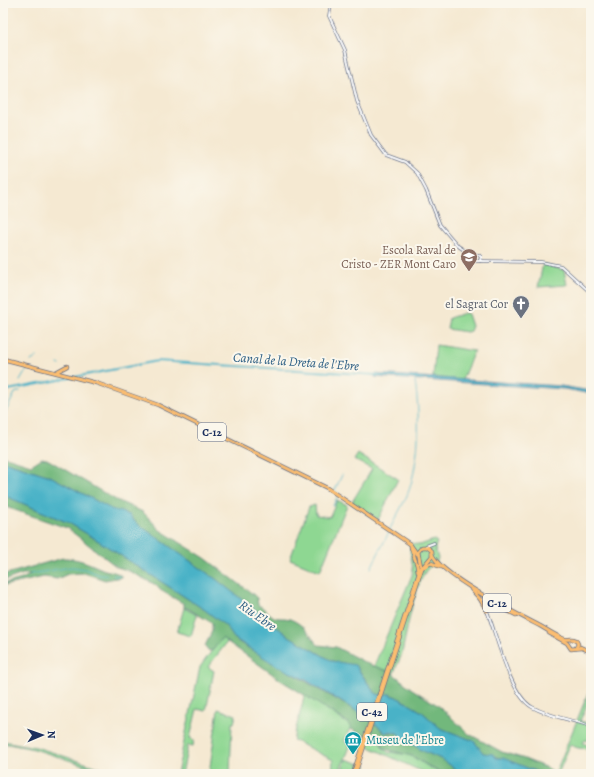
<svg xmlns="http://www.w3.org/2000/svg" width="594" height="777" font-family="Alegreya,serif">
	<rect width="100%" height="100%" fill="#fbf7ec"/>
	<filter id="ink" filterUnits="userSpaceOnUse"><feTurbulence type="fractalNoise" baseFrequency=".025" numOctaves="2"/><feDisplacementMap in="SourceGraphic" scale="8" xChannelSelector="R" yChannelSelector="G"/><feConvolveMatrix kernelMatrix="1 2 1 2 8 2 1 2 1" color-interpolation-filters="sRGB"/></filter>
	<filter id="wash" filterUnits="userSpaceOnUse"><feTurbulence type="fractalNoise" baseFrequency=".012" numOctaves="4" result="noise"/><feDisplacementMap in="SourceGraphic" scale="16" xChannelSelector="R" yChannelSelector="G"/><feGaussianBlur stdDeviation="0.9" result="paint"/><feColorMatrix in="noise" values="0 0 0 0 0 0 0 0 0 0 0 0 0 0 0 0 0 1.4 0 .05"/><feComposite in="paint" operator="in"/></filter>
	<g filter="url(#wash)">
		<rect width="100%" height="100%" fill="#f5e9d2"/>
		<!-- green -->
		<g fill="#8ed792" stroke="#548378">
			<polygon points="543,264 564,270 567,285 538,287"/>
			<polygon points="465,313 468,314 472,326 470,331 467,332 447,329 449,318"/>
			<polygon points="436,345 474,351 462,380 433,377"/>
			<polygon points="358,454 398,479 378,520 352,502 372,469 354,460"/>
			<polygon points="337,500 347,505 320,571 290,559 309,507 315,505 316,515 330,517"/>
			<path d="M 434,540 L 437,542 L 435,548 L 438,558 L 435,567 L 431,566 C 416,575 406,635 402,653 C 400,660 396,666 394,673 L 374,666 L 412,575 C 415,563 407,553 411,543 L 420,545 Z"/>
			<polygon points="184,608 197,615 191,636 177,632"/>
			<polygon points="221,638 228,641 208,667 214,671 206,711 197,709 190,738 194,740 193,746 188,745 182,774 177,774 200,667"/>
			<polygon points="591,686 591,696 580,721 591,724 591,741 585,740 583,743 591,747 591,749 578,748 570,745 558,774 555,774"/>
			<path d="M 305,694 L 351,726 L 344,741 L 350,745 C 349,753 341,764 339,774 L 332,774 L 333,760 L 293,740 Z"/>
			<polygon points="218,709 236,715 234,723 232,723 230,774 209,774"/>
			<path d="M 370,736 L 380,741 L 382,747 L 389,753 L 392,752 C 398,754 408,754 411,756 C 422,761 432,772 447,774 L 427,774 L 365,745 Z"/>
			<polygon points="3,741 36,747 119,774 112,774 34,749 3,743"/>
			<polygon points="346,759 367,766 366,774 357,774 357,772 352,770 351,774 341,774"/>
		</g>
		<!-- forest -->
		<g fill="#72b87c" stroke="#46746d">
			<path d="M 3,456 L 31,465 L 42,458 L 47,459 L 116,500 L 143,512 L 160,530 L 205,558 L 254,595 L 257,598 L 258,605 C 265,608 268,613 274,617 C 279,619 284,617 290,619 C 305,625 309,635 318,645 L 336,647 L 368,664 L 391,672 L 412,689 L 439,706 L 469,734 L 502,752 L 522,758 L 547,768 L 555,774 L 542,774 L 510,761 L 483,753 L 474,741 L 440,728 L 422,712 L 402,700 L 390,694 L 379,695 L 374,692 L 357,667 L 332,661 L 287,635 L 217,580 L 135,522 L 130,515 L 111,509 L 50,476 L 3,461 Z"/>
			<polygon points="3,495 69,523 94,538 205,610 226,626 234,638 240,643 363,715 379,727 383,732 397,733 421,750 441,759 463,774 449,774 437,771 412,756 388,750 383,747 381,740 370,736 368,738 351,729 351,726 347,722 282,681 222,638 213,650 209,651 205,646 212,631 212,623 187,608 184,608 184,604 160,590 156,585 127,570 117,567 67,528 3,506"/>
			<path d="M 63,558 C 77,558 89,563 102,569 C 109,572 118,571 122,577 L 105,580 L 84,573 L 68,574 L 57,579 L 44,577 L 3,586 L 3,584 L 22,579 L 31,574 L 23,574 L 3,581 L 3,575 Z"/>
		</g>
		<!-- water -->
		<g fill="#49b2c7" stroke="#327092">
			<polygon points="375,374 561,386 591,391 591,394 564,389 375,377"/>
			<polygon points="3,461 50,476 111,509 130,515 135,522 217,580 287,635 332,661 355,665 374,692 379,695 390,694 402,700 422,712 440,728 474,741 483,753 493,754 496,758 503,758 542,774 463,774 441,759 421,750 397,733 390,731 385,733 379,727 363,715 304,679 277,666 234,638 226,626 205,610 94,538 69,523 3,495"/>
		</g>
		<g fill="none" stroke-linecap="round" stroke-linejoin="round">
			<!-- stream -->
			<g stroke="#49b2c7" stroke-width="1">
				<polyline points="31,361 37,357"/>
				<polyline points="58,364 60,365"/>
				<polyline points="20,381 27,369"/>
				<polyline points="3,417 15,393 20,391"/>
				<polyline points="335,490 342,475"/>
				<polyline points="337,492 338,493"/>
				<polyline points="333,506 337,497"/>
				<path d="M 390,529 C 397,514 407,499 411,484 C 420,451 420,415 415,381"/>
				<polyline points="371,568 389,532"/>
				<polyline points="30,574 72,567 85,569 100,575 120,576"/>
			</g>
			<!-- canal -->
			<polyline stroke="#49b2c7" stroke-width="2" points="3,391 157,361 377,375"/>
		</g>
	</g>
	<g filter="url(#ink)">
		<g fill="none" stroke-linecap="round" stroke-linejoin="round">
			<!-- tertiary casing -->
			<g stroke="#677087" stroke-width="3.5">
				<g id="tertiary">
					<polyline points="331,3 329,16 345,50 357,101 371,135 386,155 405,162 417,173 426,190 440,225 458,246 470,254 476,261 480,261 481,257"/>
					<polyline points="470,254 479,255 481,257"/>
					<polyline points="480,261 541,262 561,266 591,293"/>
					<polyline points="426,546 434,543"/>
					<path d="M 487,611 C 497,636 510,695 532,707 C 550,717 572,720 591,726"/>
				</g>
			</g>
			<!-- primary casing -->
			<g stroke="#677087" stroke-width="4.5">
				<g id="primary">
					<polyline points="3,359 96,383 158,405 327,488 410,544 417,554"/>
					<polyline points="56,372 67,366"/>
					<polyline points="411,547 417,565 418,572"/>
					<path d="M 432,554 C 441,576 517,614 540,626 C 547,630 556,636 564,639 C 568,640 572,638 576,640 L 578,644 L 576,648"/>
					<polyline points="424,567 431,563 441,567"/>
					<polyline points="471,589 480,599 487,611"/>
					<polyline points="496,605 516,615"/>
					<polyline points="487,610 486,606 489,603 497,607"/>
					<polyline points="549,633 567,643 571,649 581,648"/>
					<polyline points="580,647 591,652"/>
					<polyline points="353,774 421,567 418,552 422,547 427,547 432,551 432,556 422,568 355,774"/>
				</g>
			</g>
			<!-- tertiary -->
			<use href="#tertiary" stroke="#fff" stroke-width="2"/>
			<!-- primary -->
			<use href="#primary" stroke="#fcbd6f" stroke-width="3"/>
		</g>
	</g>
	<!-- icons -->
	<defs>
		<g id="school-pin" transform="scale(0.9)"><path d="M0 17L-7.5 6A9.5 9.5 0 1 1 7.5 6Z" fill="#8d6e63" stroke="#fbf7ec"/><path d="M0-5L7-2L0 1L-7-2ZM-4 1L0 2.5L4 1V4Q0 6-4 4Z" fill="#fff"/></g>
		<g id="church-pin" transform="scale(0.9)"><path d="M0 17L-7.5 6A9.5 9.5 0 1 1 7.5 6Z" fill="#6b7280" stroke="#fbf7ec"/><path d="M-1.2-6h2.4v3.5h3.3v2.4h-3.3V6h-2.4V-.1h-3.3v-2.4h3.3Z" fill="#fff"/></g>
		<g id="museum-pin" transform="scale(0.9)"><path d="M0 17L-7.5 6A9.5 9.5 0 1 1 7.5 6Z" fill="#0f9aa8" stroke="#fbf7ec"/><path d="M0-6L6-3V-2H-6V-3ZM-5-1h2V3h-2ZM-1-1h2V3h-2ZM3-1h2V3H3ZM-6 4H6V6H-6Z" fill="#fff"/></g>
	</defs>
	<g fill-rule="evenodd">
		<use href="#school-pin" x="469" y="257"/>
		<use href="#church-pin" x="521" y="304"/>
		<use href="#museum-pin" x="353" y="740"/>
	</g>
	<g text-anchor="middle" stroke-width="4" stroke-linejoin="round" paint-order="stroke">
		<!-- shield labels -->
		<g fill="#fbf7ec" stroke="#5e6b89" stroke-width="1">
			<rect x="198" y="423" width="28" height="18" rx="3"/>
			<rect x="483" y="594" width="28" height="18" rx="3"/>
			<rect x="357" y="703" width="30" height="18" rx="3"/>
		</g>
		<g font-size="11" font-weight="bold" fill="#1b2f5e">
			<text x="212" y="436">C-12</text>
			<text x="497" y="607">C-12</text>
			<text x="372" y="716">C-42</text>
		</g>
		<!-- education labels -->
		<g font-size="12" fill="#785e54" stroke="#fbf7ec" text-anchor="end">
			<text x="456" y="254">Escola Raval de<tspan x="456" dy="14">Cristo - ZER Mont Caro</tspan></text>
		</g>
		<!-- worship labels -->
		<g font-size="12" fill="#5b616d" stroke="#fbf7ec" text-anchor="end">
			<text x="508" y="308">el Sagrat Cor</text>
		</g>
		<!-- culture labels -->
		<g font-size="12" fill="#0d838f" stroke="#fbf7ec" text-anchor="start">
			<text x="366" y="744">Museu de l'Ebre</text>
		</g>
		<!-- water labels -->
		<g font-size="13" font-style="italic" fill="#2b5d83" stroke="#fbf7ec">
			<text transform="translate(296 361) rotate(4)" y="5">Canal de la Dreta de l'Ebre</text>
			<text transform="translate(258 615) rotate(35)" y="5">Riu Ebre</text>
		</g>
	</g>
	<!-- margin -->
	<rect width="594" height="777" fill="none" stroke="#fbf7ec" stroke-width="16"/>
	<!-- north arrow -->
	<g transform="translate(42 735) rotate(88)" stroke="#fbf7ec" stroke-width="3" paint-order="stroke">
	<path d="M0-3L7 15L0 10L-7 15Z" fill="#1b2f5e"/>
	<text y="-6" font-size="11" font-weight="bold" text-anchor="middle" fill="#1b2f5e">N</text>
	</g>
</svg>
